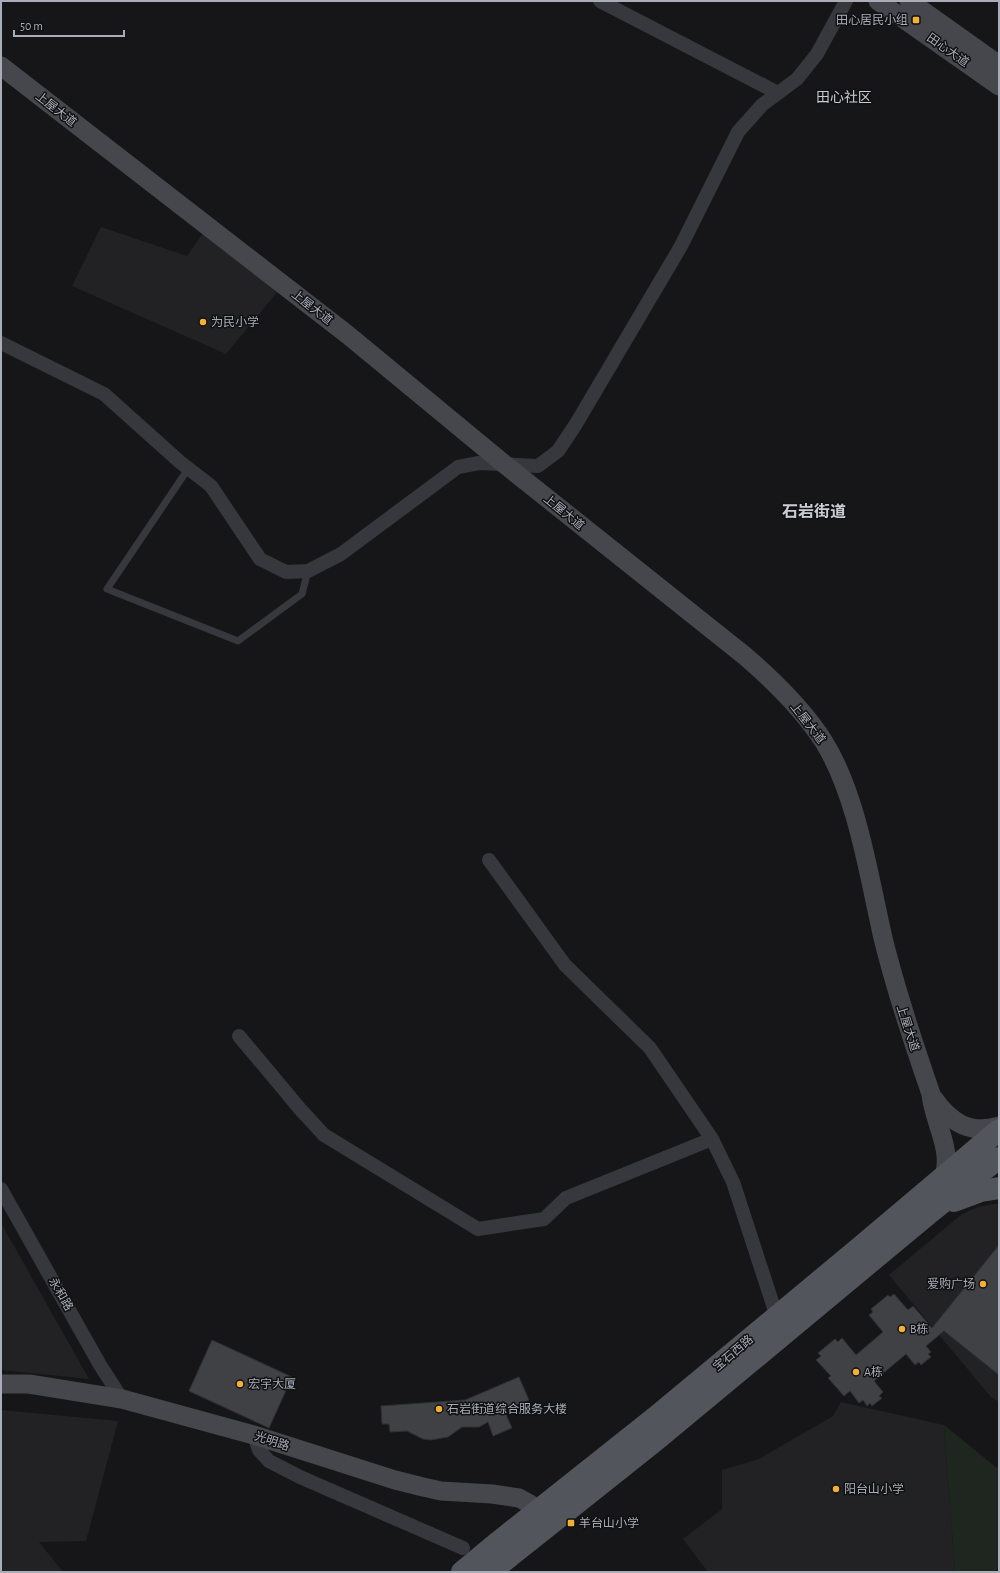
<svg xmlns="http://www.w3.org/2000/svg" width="1000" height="1573" font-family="'Alegreya Sans','Noto Sans SC',sans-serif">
	<rect width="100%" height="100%" fill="#161618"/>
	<!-- built -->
	<g fill="#222225">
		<polygon points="101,227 187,256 204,232 279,290 226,354 72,286"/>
		<polygon points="994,1204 999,1204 999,1402 991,1397 889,1275 962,1214 978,1207"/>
		<polygon points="1,1223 89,1379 1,1370"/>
		<polygon points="841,1402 944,1425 955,1572 708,1572 683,1539 722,1509 722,1470 759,1459 833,1416"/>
		<polygon points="1,1410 118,1421 86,1541 39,1542 63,1572 1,1572"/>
	</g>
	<!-- green -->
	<polygon fill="#1e261f" points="944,1425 997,1468 999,1463 999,1568 994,1572 955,1572"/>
	<!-- building -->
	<g fill="#404145" stroke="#303034">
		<polygon points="999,1245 999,1375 944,1331 926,1346 931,1352 928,1354 931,1357 921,1365 919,1362 915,1365 906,1354 874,1381 883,1392 879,1396 882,1398 872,1406 870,1403 867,1406 863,1400 859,1403 850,1391 844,1396 828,1378 831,1376 816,1360 821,1356 818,1353 835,1339 838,1342 842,1338 856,1355 883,1332 869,1315 873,1312 871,1309 888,1295 890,1297 894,1294 908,1310 913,1306 932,1328"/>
		<polygon points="212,1340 292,1377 269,1428 189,1391"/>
		<polygon points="519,1377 529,1400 504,1410 512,1428 493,1436 488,1422 479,1427 462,1427 448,1437 431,1440 423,1439 407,1431 390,1432 389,1424 382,1424 381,1406 465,1400"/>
	</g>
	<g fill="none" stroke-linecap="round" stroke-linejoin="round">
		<!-- lane -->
		<polyline stroke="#37383d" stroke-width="7" points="188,469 107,589 238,641 302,594 308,571"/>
		<!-- street -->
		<g stroke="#37383d" stroke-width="14">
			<polyline points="600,1 778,93"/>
			<polyline points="1,343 104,394 180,462 211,486 260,559 286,572 308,571 341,554 458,467 479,463 538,466 558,451 576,424 681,246 738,132 762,105 797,79 817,54 846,1"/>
			<polyline points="489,860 565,965 650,1048 712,1139 733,1182 777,1317"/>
			<polyline points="239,1036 300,1109 324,1135 478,1229 544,1219 566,1198 712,1139"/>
			<polyline points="1,1189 100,1365 122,1399"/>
			<polyline points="254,1435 259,1450 269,1461 300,1477 463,1548"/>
		</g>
		<!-- secondary -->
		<g stroke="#45474d" stroke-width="19">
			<polyline points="878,1 999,86"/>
			<polyline points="909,1 999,65"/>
			<path d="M 1,66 L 348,335 L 503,463 L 745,656 C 774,681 803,709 824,742 C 857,795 869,877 883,938 C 896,991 913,1042 931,1094 C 933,1120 953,1150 944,1176"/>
			<path d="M 934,1099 C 950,1122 970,1135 999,1126"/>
			<polyline points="1,1384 29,1384 122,1399 254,1435 395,1480 423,1487 441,1491 492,1494 519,1498 530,1504 537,1512"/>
		</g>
		<!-- primary -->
		<g stroke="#53555c" stroke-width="22">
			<polyline points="954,1201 981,1191 999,1188"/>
			<polyline points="497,1543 658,1415 858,1249 999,1130"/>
			<polyline points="509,1557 655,1441 933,1210 999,1158"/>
		</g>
		<!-- primary-bridge -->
		<g stroke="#53555c" stroke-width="22">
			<polyline points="462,1572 497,1543"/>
			<polyline points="490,1572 509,1557"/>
		</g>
	</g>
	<!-- markers -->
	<g fill="#f2b134" stroke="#111113" stroke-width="1.5">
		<rect x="912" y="16" width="8" height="8" rx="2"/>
		<circle cx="203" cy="322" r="4"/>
		<circle cx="983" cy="1284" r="4"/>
		<circle cx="902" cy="1329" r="4"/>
		<circle cx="856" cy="1372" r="4"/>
		<circle cx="240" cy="1384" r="4"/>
		<circle cx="439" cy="1409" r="4"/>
		<circle cx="836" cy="1489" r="4"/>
		<rect x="567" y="1519" width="8" height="8" rx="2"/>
	</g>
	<g text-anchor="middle" stroke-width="3" stroke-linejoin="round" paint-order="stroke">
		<!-- poi labels -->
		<g font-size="12" fill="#a8adb8" stroke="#111113" text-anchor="start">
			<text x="908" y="24" text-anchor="end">田心居民小组</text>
			<text x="211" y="326">为民小学</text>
			<text x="975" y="1288" text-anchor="end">爱购广场</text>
			<text x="910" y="1333">B栋</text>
			<text x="864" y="1376">A栋</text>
			<text x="248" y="1388">宏宇大厦</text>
			<text x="447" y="1413">石岩街道综合服务大楼</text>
			<text x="844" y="1493">阳台山小学</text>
			<text x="579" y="1527">羊台山小学</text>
		</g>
		<!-- street labels -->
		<g font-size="12" fill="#a8adb8" stroke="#111113">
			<text transform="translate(948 50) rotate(35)" y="4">田心大道</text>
			<text transform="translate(56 109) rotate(38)" y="4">上屋大道</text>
			<text transform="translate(312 307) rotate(38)" y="4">上屋大道</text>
			<text transform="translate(564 512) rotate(39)" y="4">上屋大道</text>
			<text transform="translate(808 723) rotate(52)" y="4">上屋大道</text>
			<text transform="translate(908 1028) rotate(72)" y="4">上屋大道</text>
			<text transform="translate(61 1294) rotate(60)" y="4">永和路</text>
			<text transform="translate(733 1353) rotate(-40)" y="4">宝石西路</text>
			<text transform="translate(272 1441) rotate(18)" y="4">光明路</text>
		</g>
		<!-- quarter labels -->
		<g font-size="14" fill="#c9ccd4" stroke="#111113">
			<text x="844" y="102">田心社区</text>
		</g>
		<!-- district labels -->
		<g font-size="16" font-weight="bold" fill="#c9ccd4" stroke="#111113">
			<text x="814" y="517">石岩街道</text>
		</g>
	</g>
	<!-- border -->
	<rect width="1000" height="1573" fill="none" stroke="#a8adb8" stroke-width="4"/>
	<!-- scale -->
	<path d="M14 30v6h110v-6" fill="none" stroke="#a8adb8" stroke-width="2"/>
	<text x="20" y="30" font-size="12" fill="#a8adb8" stroke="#111113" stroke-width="3" paint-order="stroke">50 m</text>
</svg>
